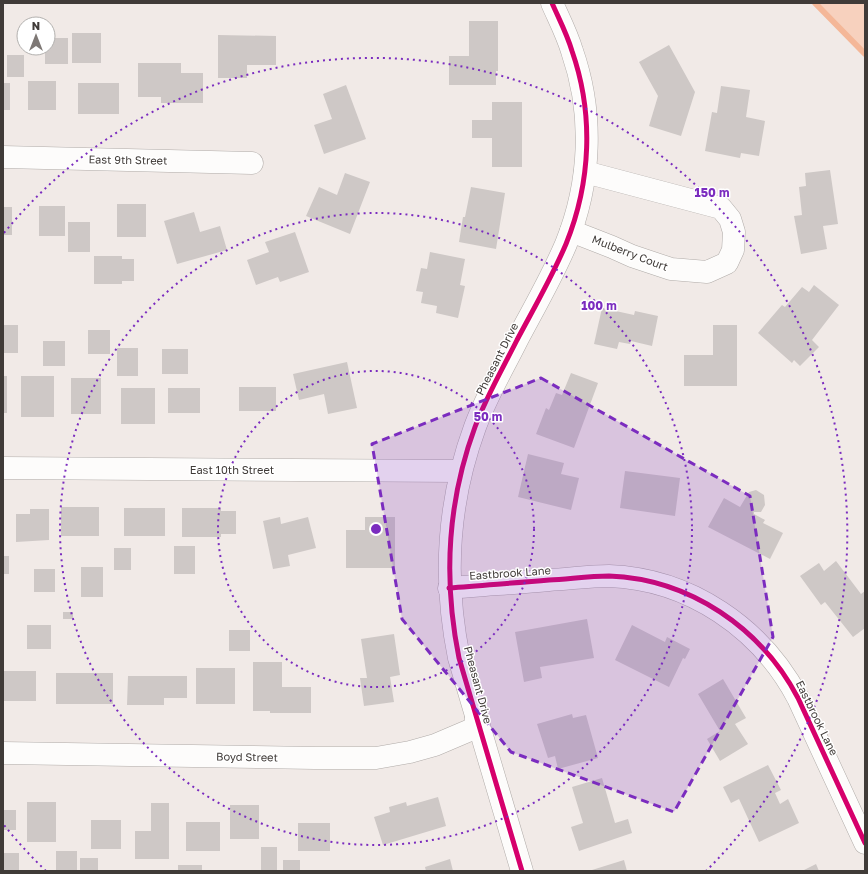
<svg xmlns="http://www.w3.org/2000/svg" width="868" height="874" font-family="'Golos Text',sans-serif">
	<rect width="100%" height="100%" fill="#f1eae7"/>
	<!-- green -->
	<polygon fill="#f7d1be" points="815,3 865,3 865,54"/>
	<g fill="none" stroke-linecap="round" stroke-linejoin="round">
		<!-- stream -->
		<polyline stroke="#f4b798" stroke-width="6" points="815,3 865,54"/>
	</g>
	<!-- building -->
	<g fill="#cec8c6">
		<polygon points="469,21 498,21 498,71 496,71 496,85 449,85 449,56 469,56"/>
		<rect x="72" y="33" width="29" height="30"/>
		<polygon points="218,35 276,36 276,65 247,65 247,78 218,78"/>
		<polygon points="48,38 68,38 68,64 45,64 45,48 48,48"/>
		<polygon points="669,45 695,92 681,136 649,126 658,96 639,62"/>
		<rect x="7" y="55" width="17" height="22"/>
		<polygon points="138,63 181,63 181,73 203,73 203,103 161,103 161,97 138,97"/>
		<rect x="28" y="81" width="28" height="29"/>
		<rect x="3" y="83" width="7" height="27"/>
		<rect x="78" y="83" width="41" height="31"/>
		<polygon points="346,85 366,139 324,154 314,125 332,119 323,94"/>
		<polygon points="721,86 750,90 746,117 765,121 759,156 741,153 740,158 705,151 712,112 717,113"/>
		<polygon points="492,102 522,102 522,167 492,167 492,138 472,138 472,120 492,120"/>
		<polygon points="830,170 838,224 823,226 827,249 801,254 794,216 802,215 799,187 806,186 805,173"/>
		<polygon points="345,173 370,182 350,234 306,216 319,187 337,195"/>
		<polygon points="471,187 505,193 496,249 459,242 463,217 465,217"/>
		<rect x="117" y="204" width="29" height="33"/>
		<rect x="39" y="206" width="26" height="30"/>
		<rect x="3" y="207" width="9" height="28"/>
		<polygon points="194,212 200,232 220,226 227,250 177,264 164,221"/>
		<rect x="68" y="222" width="22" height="30"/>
		<polygon points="295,232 309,272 280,282 278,277 256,285 247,260 269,252 265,242"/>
		<polygon points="430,252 465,259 460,285 465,286 458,318 436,313 437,306 421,303 423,292 416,291 421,268 427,269"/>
		<polygon points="94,256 122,256 122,259 134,259 134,281 122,281 122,284 94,284"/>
		<polygon points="814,285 839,305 812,340 819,347 800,366 794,360 792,363 758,333 782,305 785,307 802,287 809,292"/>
		<polygon points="602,308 634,315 635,311 658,316 652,346 631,341 630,344 619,342 617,349 594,344"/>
		<rect x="3" y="325" width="15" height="28"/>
		<polygon points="713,325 737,325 737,386 684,386 684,355 713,355"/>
		<rect x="88" y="330" width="22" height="24"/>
		<rect x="43" y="341" width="22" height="25"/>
		<rect x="117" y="348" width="21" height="28"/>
		<rect x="162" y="349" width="26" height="25"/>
		<polygon points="347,362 357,408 328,414 324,394 299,400 293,374"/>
		<polygon points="571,373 598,383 574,448 536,434 546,408 549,410 556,393 562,395"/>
		<rect x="3" y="376" width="4" height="37"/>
		<rect x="21" y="376" width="33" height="41"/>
		<rect x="71" y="378" width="30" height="36"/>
		<rect x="239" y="387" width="37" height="24"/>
		<rect x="121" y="388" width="34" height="36"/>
		<rect x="168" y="388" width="32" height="25"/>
		<polygon points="528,454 564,463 561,474 579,478 571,510 518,497"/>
		<polygon points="625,471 680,478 675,516 620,508"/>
		<polygon points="756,490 764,495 765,505 761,512 754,512 754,514 765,520 763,523 783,533 770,559 708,527 724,498 740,507 749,492"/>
		<rect x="61" y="507" width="38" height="29"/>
		<rect x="124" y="508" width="41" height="28"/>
		<polygon points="182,508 221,508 221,511 236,511 236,534 221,534 221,537 182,537"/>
		<polygon points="30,509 49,509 49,540 16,542 16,514 30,514"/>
		<polygon points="280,517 281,524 308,517 316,548 288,555 290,566 273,569 263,521"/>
		<polygon points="365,517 395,517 395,568 346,568 346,530 365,530"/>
		<rect x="174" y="546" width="21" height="28"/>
		<rect x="114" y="548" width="17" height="22"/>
		<rect x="3" y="556" width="6" height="18"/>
		<polygon points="836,561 861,594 865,591 865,628 853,637 825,602 821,605 800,576 819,563 824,571"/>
		<rect x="81" y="567" width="22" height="30"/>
		<rect x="34" y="569" width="21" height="23"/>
		<rect x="63" y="612" width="10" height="7"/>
		<polygon points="587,619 594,658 540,667 542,678 524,682 515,632"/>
		<rect x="27" y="625" width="24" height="24"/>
		<polygon points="632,625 665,642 667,637 690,649 685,659 683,658 669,687 615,660"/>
		<rect x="229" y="630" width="21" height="21"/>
		<polygon points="394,634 400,675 390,677 394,702 364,706 360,678 367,678 361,639"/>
		<polygon points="253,662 282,662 282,687 311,687 311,713 270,713 270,711 253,711"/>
		<rect x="196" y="668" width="39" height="36"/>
		<rect x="3" y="671" width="33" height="30"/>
		<rect x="56" y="673" width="57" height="31"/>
		<polygon points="128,676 187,676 187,698 164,698 164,705 127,705"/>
		<polygon points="723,679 746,718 735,724 748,744 720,761 707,739 720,731 698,694"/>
		<polygon points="572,714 573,718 586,715 598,758 558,769 555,756 548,758 537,724"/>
		<polygon points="768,765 781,790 775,793 780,804 788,799 799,823 759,842 739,799 731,803 723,787"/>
		<polygon points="602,778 615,823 628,819 632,833 579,851 571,827 583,823 572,787"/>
		<polygon points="438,797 446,826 383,845 374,817 390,812 389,807 406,802 407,806"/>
		<rect x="27" y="802" width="29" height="40"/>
		<polygon points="151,803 169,803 169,859 135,859 135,831 151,831"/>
		<rect x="230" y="805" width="29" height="34"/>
		<rect x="3" y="810" width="13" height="20"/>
		<rect x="91" y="820" width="30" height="29"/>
		<rect x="186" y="822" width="34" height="29"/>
		<rect x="298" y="823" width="32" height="28"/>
		<rect x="261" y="847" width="16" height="24"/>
		<rect x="56" y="851" width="21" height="20"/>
		<rect x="3" y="853" width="16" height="18"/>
		<rect x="80" y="858" width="18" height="13"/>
		<polygon points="450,859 453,871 426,871 425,867"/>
		<rect x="283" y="860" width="17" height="11"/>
		<polygon points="624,860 627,871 592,871 592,870"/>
		<polygon points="816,864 819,871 802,871"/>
		<rect x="178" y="865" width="24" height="6"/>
	</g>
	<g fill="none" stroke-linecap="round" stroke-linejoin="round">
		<!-- minor casing -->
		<g stroke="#b0aba8" stroke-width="23">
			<g id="minor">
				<polyline points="3,157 252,163"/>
				<polyline points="571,231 612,247 632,256 671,269 707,272 727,263 733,250 734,232 730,219 721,208 585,172"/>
				<polyline points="3,468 461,471"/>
				<path d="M 449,588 C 483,585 516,583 549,580 C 569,579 589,576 609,576 C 690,579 761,628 798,698 L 865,843"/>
				<polyline points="3,753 315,758 376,758 410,752 435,745 475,728 476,717"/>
				<path d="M 522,871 L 459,658 C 443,579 447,503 475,427 C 486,397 503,368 517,340 C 534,308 552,277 566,244 C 591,182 594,114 572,51 C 567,34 559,19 552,3"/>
			</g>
		</g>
		<!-- minor -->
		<use href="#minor" stroke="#fdfcfb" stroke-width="22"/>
		<!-- cycleway casing -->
		<g stroke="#fff" stroke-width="8">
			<g id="cycleway">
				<path d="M 449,588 C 483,585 516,583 549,580 C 569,579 589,576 609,576 C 690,579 761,628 798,698 L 865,843"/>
				<path d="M 522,871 L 459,658 C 443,579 447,503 475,427 C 486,397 503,368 517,340 C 534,308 552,277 566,244 C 591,182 594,114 572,51 C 567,34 559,19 552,3"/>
			</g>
		</g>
		<!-- cycleway -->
		<use href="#cycleway" stroke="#d6006c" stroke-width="5"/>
	</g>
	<!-- marked area -->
	<path fill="#7b2cbf" fill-opacity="0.2" stroke="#7b2cbf" stroke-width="3" stroke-dasharray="8 5" stroke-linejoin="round" d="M 541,378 L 750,496 L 773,637 L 674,812 L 511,752 L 402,619 L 372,444 Z"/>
	<!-- distance rings -->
	<g fill="none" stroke="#7b2cbf" stroke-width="2" stroke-dasharray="2 4">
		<circle cx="376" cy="529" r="158"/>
		<circle cx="376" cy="529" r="316"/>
		<path d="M46 871A475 475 0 0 1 4 825M4 233A475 475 0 1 1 706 871"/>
	</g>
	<g text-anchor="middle" stroke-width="3" stroke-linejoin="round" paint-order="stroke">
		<!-- street labels -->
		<g font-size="11" fill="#403b38" stroke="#fff">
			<text transform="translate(128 160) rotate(1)" y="4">East 9th Street</text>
			<text transform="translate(630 253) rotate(21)" y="4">Mulberry Court</text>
			<text transform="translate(497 359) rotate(-63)" y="4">Pheasant Drive</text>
			<text x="232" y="474">East 10th Street</text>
			<text transform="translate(510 573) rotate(-4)" y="4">Eastbrook Lane</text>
			<text transform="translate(478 685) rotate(75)" y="4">Pheasant Drive</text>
			<text transform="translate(817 718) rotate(64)" y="4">Eastbrook Lane</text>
			<text transform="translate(247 757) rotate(1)" y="4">Boyd Street</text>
		</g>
	</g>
	<circle cx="376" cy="529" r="6" fill="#7b2cbf" stroke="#fff" stroke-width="2"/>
	<g font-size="12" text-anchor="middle" font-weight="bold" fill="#7b2cbf" stroke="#fff" stroke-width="3" stroke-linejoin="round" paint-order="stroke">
		<text x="712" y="197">150 m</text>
		<text x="599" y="310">100 m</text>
		<text x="488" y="421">50 m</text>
	</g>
	<!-- border -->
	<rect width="868" height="874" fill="none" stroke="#403b38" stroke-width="8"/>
	<!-- north arrow -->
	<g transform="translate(36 36)"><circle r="19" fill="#ffffff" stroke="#b3b1af"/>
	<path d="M0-3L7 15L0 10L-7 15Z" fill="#7e7875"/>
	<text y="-6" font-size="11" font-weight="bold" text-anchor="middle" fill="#403b38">N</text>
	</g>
</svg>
